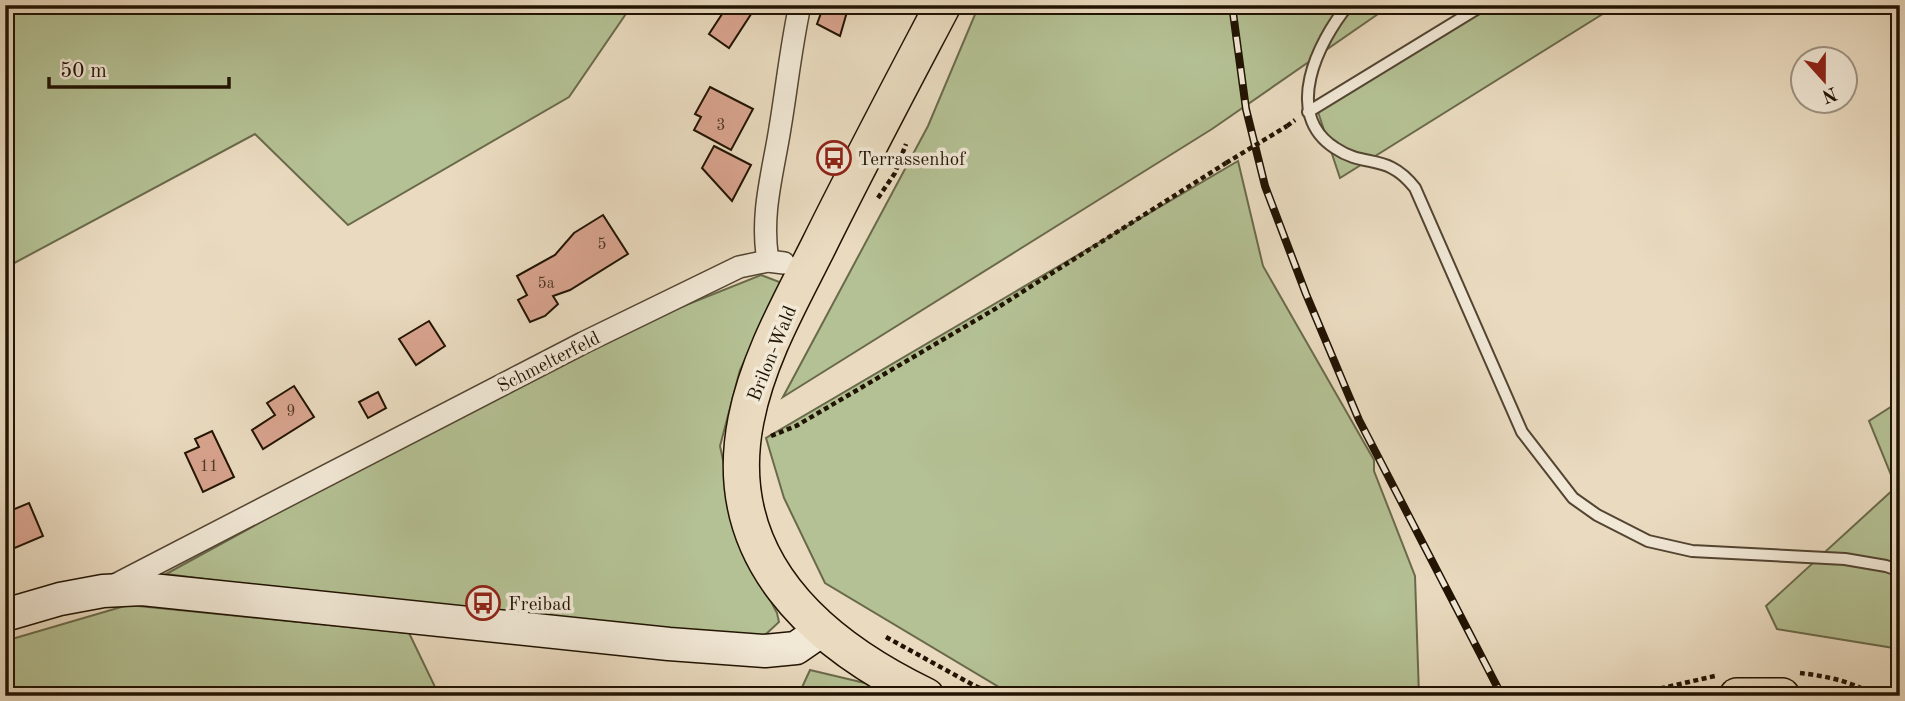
<svg xmlns="http://www.w3.org/2000/svg" width="1905" height="701" font-family="'Old Standard TT',serif">
	<rect width="100%" height="100%" fill="#eadbc0"/>
	<filter id="stains"><feTurbulence type="fractalNoise" baseFrequency=".00286" numOctaves="4"/><feColorMatrix values="0 0 0 0 .2 0 0 0 0 .09 0 0 0 0 .02 0 0 0 .5 -.17"/></filter>
	<radialGradient id="worn" r=".72"><stop offset=".6" stop-color="#630" stop-opacity="0"/><stop offset="1" stop-color="#630" stop-opacity=".3"/></radialGradient>
	<!-- green -->
	<g fill="#b4c194" stroke="#6a6a4b" stroke-width="2">
		<polygon points="5,5 632,5 569,97 348,225 255,134 5,268"/>
		<polygon points="979,5 1391,5 1212,129 783,397 928,126"/>
		<polygon points="1488,5 1617,5 1340,178 1318,112"/>
		<polygon points="1238,161 1263,266 1374,460 1374,471 1415,576 1419,696 1021,696 1009,693 825,583 784,498 766,438"/>
		<polygon points="761,275 782,283 740,370 720,446 741,544 777,613 779,622 765,635 748,640 401,604 166,574 581,347"/>
		<polygon points="1900,401 1900,649 1777,629 1766,606 1896,487 1869,421"/>
		<polygon points="128,605 409,633 435,687 459,696 5,696 5,641"/>
		<polygon points="810,670 869,684 891,696 798,696"/>
	</g>
	<!-- building -->
	<g fill="#d9a48f" stroke="#211302" stroke-width="2">
		<polygon points="728,5 757,5 729,48 709,34"/>
		<polygon points="824,5 849,5 840,36 817,24"/>
		<polygon points="710,87 753,109 731,150 694,130 701,117 695,114"/>
		<polygon points="714,146 751,165 732,201 702,168"/>
		<polygon points="603,215 628,254 570,290 553,296 558,304 545,316 530,322 518,300 527,295 517,276 555,255 574,233"/>
		<polygon points="429,321 445,346 416,365 399,339"/>
		<polygon points="294,386 314,417 263,449 252,430 275,415 267,403"/>
		<polygon points="378,392 386,408 368,418 359,402"/>
		<polygon points="212,431 234,477 203,492 185,453 199,447 195,439"/>
		<polygon points="29,503 43,536 10,550 5,539 5,513"/>
	</g>
	<g fill="none" stroke-linecap="round" stroke-linejoin="round">
		<!-- service casing -->
		<g stroke="#534532" stroke-width="14">
			<g id="service">
				<path d="M 1348,5 C 1318,42 1282,114 1335,148 C 1366,169 1387,152 1415,188 L 1522,432 L 1573,498 L 1597,515 L 1648,541 L 1692,551 L 1845,559 L 1886,566 L 1900,571"/>
				<polyline points="1308,112 1483,5"/>
			</g>
		</g>
		<!-- minor casing -->
		<g stroke="#534532" stroke-width="24">
			<g id="minor">
				<path d="M 768,261 C 760,214 773,173 780,128 C 787,86 791,46 800,5"/>
				<polyline points="111,587 583,343 739,267 768,261 784,263"/>
			</g>
		</g>
		<!-- secondary casing -->
		<g stroke="#211302" stroke-width="35">
			<polyline id="secondary" points="5,615 60,599 103,591 142,589 669,644 765,651 796,648 822,630"/>
		</g>
		<!-- primary casing -->
		<g stroke="#211302" stroke-width="38">
			<g id="primary">
				<path d="M 926,696 C 814,642 719,556 746,420 C 758,358 791,301 819,245 C 859,164 901,85 943,5"/>
				<polyline points="1737,696 1782,696"/>
			</g>
		</g>
		<!-- path -->
		<g stroke="#211302" stroke-width="4.5" stroke-dasharray="5 3.5" stroke-linecap="butt">
			<polyline points="1287,126 1295,120"/>
			<polyline points="878,198 895,173 906,144"/>
			<polyline points="771,436 796,426 1000,306 1226,163"/>
			<polyline points="886,637 975,686 1000,696"/>
			<path d="M 1800,673 C 1824,676 1854,681 1874,696"/>
			<polyline points="1627,696 1715,676"/>
			<polyline points="1895,696 1900,695"/>
		</g>
		<!-- service -->
		<use href="#service" stroke="#f1e8d6" stroke-width="10"/>
		<!-- minor -->
		<use href="#minor" stroke="#f1e8d6" stroke-width="21"/>
		<!-- secondary -->
		<use href="#secondary" stroke="#f1e8d6" stroke-width="32"/>
		<!-- primary -->
		<use href="#primary" stroke="#eadbc0" stroke-width="35"/>
		<!-- rail casing -->
		<g stroke="#211302" stroke-width="8">
			<polyline id="rail" points="1232,5 1246,109 1265,186 1306,294 1359,420 1502,696"/>
		</g>
		<!-- rail -->
		<use href="#rail" stroke="#f1e8d6" stroke-width="5" stroke-dasharray="16" stroke-linecap="butt"/>
		<!-- path-bridge -->
		<polyline stroke="#211302" stroke-width="4.5" stroke-dasharray="5 3.5" stroke-linecap="butt" points="1226,163 1287,126"/>
	</g>
	<!-- icons -->
	<defs>
		<g id="bus-ring" transform="scale(1.75)"><circle r="9.5" fill="#f1e8d6" stroke="#8f2418" stroke-width="1.5"/><path d="M-5-6H5V4H4V6H2V4H-2V6H-4V4H-5ZM-3.5-4V0h7V-4ZM-3.5 1.2v1.5H-2V1.2ZM2 1.2v1.5H3.5V1.2Z" fill="#8f2418"/></g>
	</defs>
	<g fill-rule="evenodd">
		<use href="#bus-ring" x="834" y="158"/>
		<use href="#bus-ring" x="483" y="603"/>
	</g>
	<g text-anchor="middle" stroke-width="7" stroke-linejoin="round" paint-order="stroke">
		<!-- number labels -->
		<g font-size="16" fill="#4f3725">
			<text x="721" y="130">3</text>
			<text x="602" y="249">5</text>
			<text x="546" y="288">5a</text>
			<text x="291" y="416">9</text>
			<text x="209" y="471">11</text>
		</g>
		<!-- poi labels -->
		<g font-size="19" fill="#211302" stroke="#f1e8d6" text-anchor="start">
			<text x="858" y="165">Terrassenhof</text>
			<text x="508" y="610">Freibad</text>
		</g>
		<!-- street labels -->
		<g font-size="19" fill="#211302" stroke="#f1e8d6">
			<text transform="translate(771 353) rotate(-68)" y="7">Brilon-Wald</text>
			<text transform="translate(548 361) rotate(-27)" y="7">Schmelterfeld</text>
		</g>
	</g>
	<!-- margin -->
	<rect width="1905" height="701" fill="none" stroke="#eadbc0" stroke-width="28"/>
	<rect x="7" y="7" width="1891" height="687" fill="none" stroke="#211302" stroke-width="3.5"/>
	<rect x="14" y="14" width="1877" height="673" fill="none" stroke="#211302" stroke-width="2"/>
	<!-- north arrow -->
	<g transform="translate(1824 80) rotate(159)"><circle r="33" fill="#f1e8d6" stroke="#9e9381" stroke-width="2"/>
	<path d="M0-5L12 26L0 18L-12 26Z" fill="#8f2418"/>
	<text y="-10" font-size="19" font-weight="bold" text-anchor="middle" fill="#211302">N</text>
	</g>
	<!-- scale -->
	<path d="M49 77v10h180v-10" fill="none" stroke="#211302" stroke-width="3.5"/>
	<text x="60" y="77" font-size="21" fill="#211302" stroke="#f1e8d6" stroke-width="5" paint-order="stroke">50 m</text>
	<rect width="100%" height="100%" filter="url(#stains)"/>
	<rect width="100%" height="100%" fill="url(#worn)"/>
</svg>
